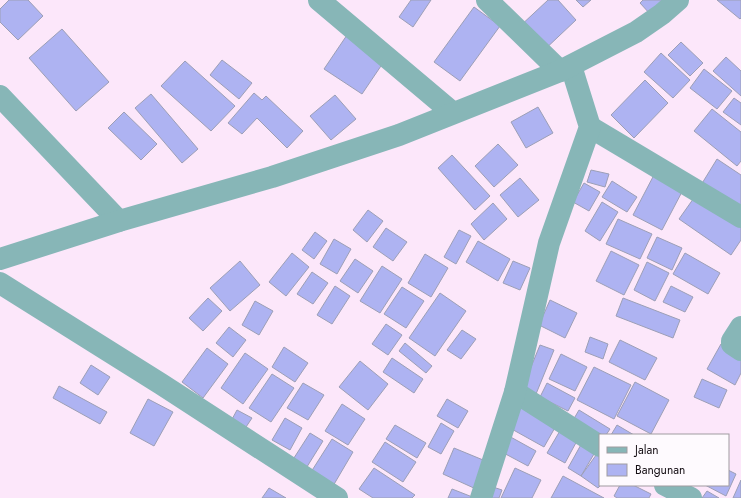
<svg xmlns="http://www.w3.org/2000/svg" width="741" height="498" font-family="Jost,sans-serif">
	<rect width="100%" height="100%" fill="#fce7fa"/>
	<!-- building -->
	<g fill="#aeb3f2" stroke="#9c9fb6">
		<polygon points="9,0 28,0 43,16 18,40 0,22 0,9"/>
		<polygon points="411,0 431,0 413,27 399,17"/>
		<polygon points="548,0 558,0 576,20 541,53 518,28"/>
		<polygon points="576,0 591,0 583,7"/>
		<polygon points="643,0 668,0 651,15 640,3"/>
		<polygon points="717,0 741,0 741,18 740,19"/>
		<polygon points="474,7 500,26 460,81 434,62"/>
		<polygon points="62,29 109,82 76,111 29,58"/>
		<polygon points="347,35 385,60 362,94 324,69"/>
		<polygon points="681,42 703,63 690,76 668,55"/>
		<polygon points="661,53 690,80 673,98 644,72"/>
		<polygon points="726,57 741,71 741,96 713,71"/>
		<polygon points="222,60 252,83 239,99 210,75"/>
		<polygon points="185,61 235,106 211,131 161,86"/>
		<polygon points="704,69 732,91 717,109 690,88"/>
		<polygon points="645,80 668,103 634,138 611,115"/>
		<polygon points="254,93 262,100 266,96 303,131 287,148 257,118 242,134 228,123"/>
		<polygon points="151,94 198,149 182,163 135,108"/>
		<polygon points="335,95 356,119 331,140 310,116"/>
		<polygon points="734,98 741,103 741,125 723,112"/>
		<polygon points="538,107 553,133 526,148 511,122"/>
		<polygon points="712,109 741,132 741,161 737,166 694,131"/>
		<polygon points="124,112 157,144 141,160 108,128"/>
		<polygon points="498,144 518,165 494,187 475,166"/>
		<polygon points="452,155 490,196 475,210 438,168"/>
		<polygon points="717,159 741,175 741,211 701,185"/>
		<polygon points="591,170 609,174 605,187 587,182"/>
		<polygon points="655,173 684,188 662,230 633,215"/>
		<polygon points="520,178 539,200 518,217 500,195"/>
		<polygon points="612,181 637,197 627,212 602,197"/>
		<polygon points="584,183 600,192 589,211 573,202"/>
		<polygon points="696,195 741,227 741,240 731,255 679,219"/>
		<polygon points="602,202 618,212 600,241 585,231"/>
		<polygon points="493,203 507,219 484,240 471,224"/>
		<polygon points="368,210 383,221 367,242 353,230"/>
		<polygon points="618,219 652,234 640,259 606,244"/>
		<polygon points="386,228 407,242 393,261 373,247"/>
		<polygon points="459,230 471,236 456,264 444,257"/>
		<polygon points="315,232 327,241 314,259 302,250"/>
		<polygon points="657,237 682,248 672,270 647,258"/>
		<polygon points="334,239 351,249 337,274 320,264"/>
		<polygon points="478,241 510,259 498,281 466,262"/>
		<polygon points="611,251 639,265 624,295 596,281"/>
		<polygon points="292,253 309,267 286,296 269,282"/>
		<polygon points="685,253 720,273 708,294 673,274"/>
		<polygon points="425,254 448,268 431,297 408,283"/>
		<polygon points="355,259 373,271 358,293 340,281"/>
		<polygon points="240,261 260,285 230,311 210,288"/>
		<polygon points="513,261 530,268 520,290 503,283"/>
		<polygon points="647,262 669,273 655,301 634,290"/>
		<polygon points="382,266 402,279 380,313 360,301"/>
		<polygon points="312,272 328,283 313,304 297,294"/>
		<polygon points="335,286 350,296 332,324 317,315"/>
		<polygon points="671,286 693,297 685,312 663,302"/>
		<polygon points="402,287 424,301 406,328 384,314"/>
		<polygon points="440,293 466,311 435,356 409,338"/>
		<polygon points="208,298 222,311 203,331 189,318"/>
		<polygon points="623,298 680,320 673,338 616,316"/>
		<polygon points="550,300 577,313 565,338 539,325"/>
		<polygon points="255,301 273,311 259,335 242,325"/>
		<polygon points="386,324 402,335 388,355 372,344"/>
		<polygon points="229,327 246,340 233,357 216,343"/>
		<polygon points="462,330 476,339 461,359 447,350"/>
		<polygon points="590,337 608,344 603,359 585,352"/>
		<polygon points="620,340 657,358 645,380 609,362"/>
		<polygon points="405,343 432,366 426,373 399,351"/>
		<polygon points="721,344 741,355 741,373 735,385 707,369"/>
		<polygon points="540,345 554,350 536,394 522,389"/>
		<polygon points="284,347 308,363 295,382 272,367"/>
		<polygon points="207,348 228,364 203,398 182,382"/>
		<polygon points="245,353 268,369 243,404 221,388"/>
		<polygon points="561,354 587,367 575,391 549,379"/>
		<polygon points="392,358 423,379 414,393 383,372"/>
		<polygon points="360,361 388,384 368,410 339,387"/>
		<polygon points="91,365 110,377 98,395 80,383"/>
		<polygon points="594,367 631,385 614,419 577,400"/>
		<polygon points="272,374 294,388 271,422 249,408"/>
		<polygon points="702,379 727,390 719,408 694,397"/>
		<polygon points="635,382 669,400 651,434 617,416"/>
		<polygon points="303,383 324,395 308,420 287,408"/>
		<polygon points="547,383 575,398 568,411 540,397"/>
		<polygon points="59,386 107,412 100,424 53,398"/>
		<polygon points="148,399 173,412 154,446 130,433"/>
		<polygon points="447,399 468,411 458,428 437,416"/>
		<polygon points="521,403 557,424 544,447 508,427"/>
		<polygon points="342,404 365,419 348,445 325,431"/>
		<polygon points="237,410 252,418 244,430 230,423"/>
		<polygon points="579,410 610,429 606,435 600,435 572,422"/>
		<polygon points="285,418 302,428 290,450 272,440"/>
		<polygon points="441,423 454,431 441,454 428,447"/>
		<polygon points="395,425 426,443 417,458 386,439"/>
		<polygon points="617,425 634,435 611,435"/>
		<polygon points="561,429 578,439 565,463 547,453"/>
		<polygon points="310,433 323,441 305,470 292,461"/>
		<polygon points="507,435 536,451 528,466 498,450"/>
		<polygon points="332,439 353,452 333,486 311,472"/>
		<polygon points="583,441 597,449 581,476 568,468"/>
		<polygon points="385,442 416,462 403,482 372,462"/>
		<polygon points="454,448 488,462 476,489 443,474"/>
		<polygon points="599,451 601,485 598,488 581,476"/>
		<polygon points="374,468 415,495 412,498 373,498 359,489"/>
		<polygon points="515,468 541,480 532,498 501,498"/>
		<polygon points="728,470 736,474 726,496 705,485 728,485"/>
		<polygon points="563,476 604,498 551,498"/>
		<polygon points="741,480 741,498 733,498"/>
		<polygon points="620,485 633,485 651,494 649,498 617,498 614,496"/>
		<polygon points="490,486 502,490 499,498 486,498"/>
		<polygon points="269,488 286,498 262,498"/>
		<polygon points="452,489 475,498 448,498"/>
		<polygon points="707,491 719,498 702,498"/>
	</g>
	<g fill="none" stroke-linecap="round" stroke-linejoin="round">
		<!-- minor -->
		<g stroke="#87b6b7" stroke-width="22">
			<polyline points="319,0 453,113"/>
			<polyline points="487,0 560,71"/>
			<polyline points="0,96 119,221"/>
			<polyline points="590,127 741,217"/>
			<polyline points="0,283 161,384 337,498"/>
			<polyline points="741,327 732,341 732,344 741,350"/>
			<polyline points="515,392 600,446"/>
			<polyline points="665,485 691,498"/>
			<polyline points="481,498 515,392 549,243 590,127 571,66"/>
		</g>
		<!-- tertiary -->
		<polyline stroke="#87b6b7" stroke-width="22" points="0,259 119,221 272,177 399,135 560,71 636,32 662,14 678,0"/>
	</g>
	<!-- legend -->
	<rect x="599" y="434" width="130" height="52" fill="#fefafe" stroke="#a09ba0"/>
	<rect x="607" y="447" width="20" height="6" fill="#87b6b7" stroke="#a09ba0"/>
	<text x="635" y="454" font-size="12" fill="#140d13">Jalan</text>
	<rect x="607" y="464" width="20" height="12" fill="#aeb3f2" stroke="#a09ba0"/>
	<text x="635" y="474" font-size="12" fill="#140d13">Bangunan</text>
</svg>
